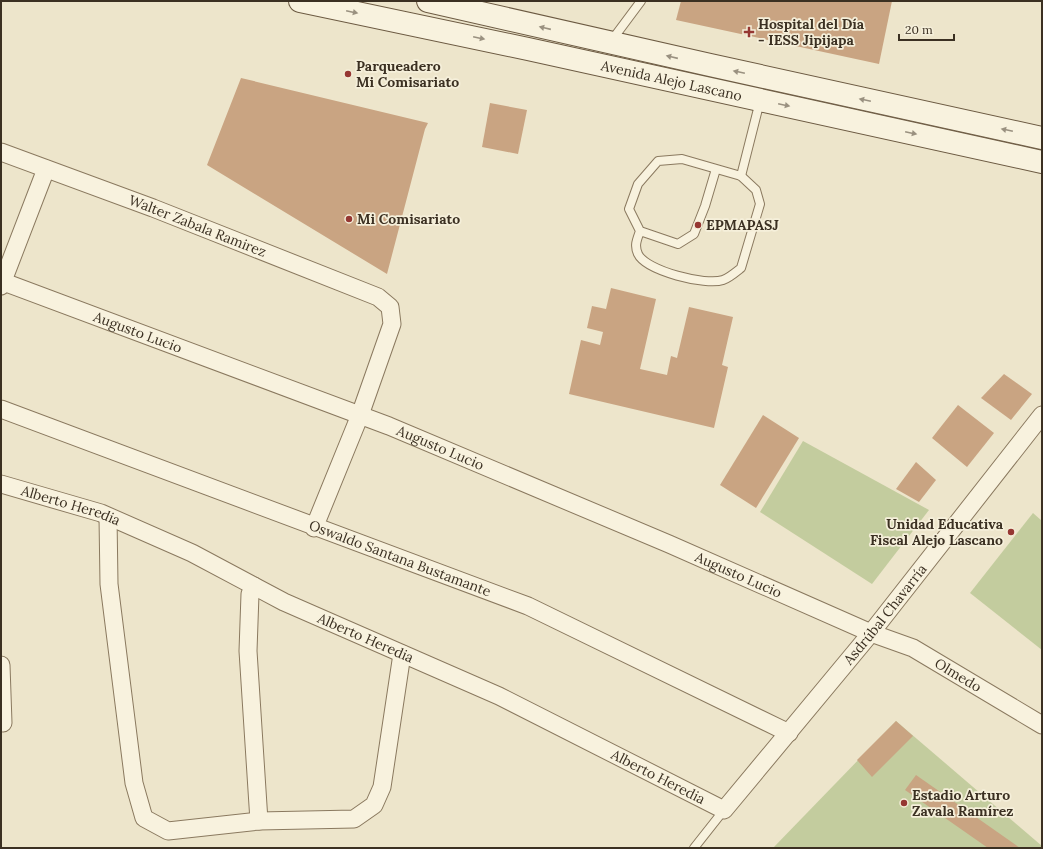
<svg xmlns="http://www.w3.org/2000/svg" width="1043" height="849" font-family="Lora,serif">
	<rect width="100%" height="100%" fill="#ede5cb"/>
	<!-- green -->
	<g fill="#c3cc9e">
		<polygon points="803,441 929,510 872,584 760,512"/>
		<polygon points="1033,513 1042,521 1042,650 970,593"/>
		<polygon points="896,721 1042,846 1042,848 773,848"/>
	</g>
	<!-- building -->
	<g fill="#c9a482">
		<polygon points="681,1 892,1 879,64 676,20"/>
		<polygon points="241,78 428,123 425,129 387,274 207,165"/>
		<polygon points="490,103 527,110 518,154 482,147"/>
		<polygon points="611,288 656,299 640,369 667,375 671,356 677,358 689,307 733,317 722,365 728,367 714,428 569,394 581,340 600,345 603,332 587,328 592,306 606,309"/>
		<polygon points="1004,374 1032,394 1011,420 981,398"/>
		<polygon points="958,405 994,433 967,467 932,438"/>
		<polygon points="763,415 799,438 756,508 720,485"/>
		<polygon points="916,462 936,480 919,502 896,489"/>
		<polygon points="896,721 913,736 872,777 857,760"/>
		<polygon points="916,775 1020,848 988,848 905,790"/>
	</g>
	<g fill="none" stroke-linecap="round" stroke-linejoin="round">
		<!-- lane casing -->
		<g stroke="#8a795f" stroke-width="10">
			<g id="lane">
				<polyline points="612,40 641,1"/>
				<polyline points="741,176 760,101"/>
				<path d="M 640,231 C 637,240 634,245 638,254 C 646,271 706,286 723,280 C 729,278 736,272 741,268 L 760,204 L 756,190 L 741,176 L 682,159 L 658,161 L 638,184 L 629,209 L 640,231 L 678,244 L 694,234 L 705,206 L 716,169"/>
				<polyline points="694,848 724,810"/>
			</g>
		</g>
		<!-- street casing -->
		<g stroke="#8a795f" stroke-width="19">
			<g id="street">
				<path id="s1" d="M 1,152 L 153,208 L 378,297 L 390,307 L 392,324 L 360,415 L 314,528"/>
				<path id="s2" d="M 1,281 L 389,426 L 669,544 L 871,633 L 913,648 L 1042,725"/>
				<polyline points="1,286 46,169"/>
				<path id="s3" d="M 1,409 L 528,606 L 789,733"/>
				<path id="s4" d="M 1,484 L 101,513 L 192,553 L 284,602 L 499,696 L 724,810 L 871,633 L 1042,415"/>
				<polyline points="108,517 109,584 134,783 144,818 168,831 259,821 354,819 374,805 382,787 402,654"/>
				<polyline points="254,586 250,594 248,651 259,821"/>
				<polyline points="1,665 3,723"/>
			</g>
		</g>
		<!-- secondary casing -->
		<g stroke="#6c5a42" stroke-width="24">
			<g id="secondary">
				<path id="s5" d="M 300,1 L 528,49 L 1042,162"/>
				<polyline points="428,1 710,65 1042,138"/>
			</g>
		</g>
		<!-- lane -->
		<use href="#lane" stroke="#f8f2de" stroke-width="8"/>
		<!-- street -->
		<use href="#street" stroke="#f8f2de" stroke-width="17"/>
		<!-- secondary -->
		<use href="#secondary" stroke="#f8f2de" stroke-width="22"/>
	</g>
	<!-- one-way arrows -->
	<defs><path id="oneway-solid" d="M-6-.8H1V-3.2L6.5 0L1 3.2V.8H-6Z"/></defs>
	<g fill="#9a9180">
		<use href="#oneway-solid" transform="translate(352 12) rotate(12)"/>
		<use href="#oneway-solid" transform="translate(545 28) rotate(-167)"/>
		<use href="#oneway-solid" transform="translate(479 38) rotate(12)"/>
		<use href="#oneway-solid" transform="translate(672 57) rotate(-167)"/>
		<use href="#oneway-solid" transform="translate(739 72) rotate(-168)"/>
		<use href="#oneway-solid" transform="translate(865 100) rotate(-168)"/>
		<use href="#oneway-solid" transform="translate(784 105) rotate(12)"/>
		<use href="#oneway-solid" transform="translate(1007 130) rotate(-168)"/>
		<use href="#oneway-solid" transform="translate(911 133) rotate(12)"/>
	</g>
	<!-- markers -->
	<g fill="#963732" stroke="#f5efda" stroke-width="1.5">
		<path d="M747 26h4v4h4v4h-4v4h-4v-4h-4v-4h4z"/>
		<circle cx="348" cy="74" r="4"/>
		<circle cx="349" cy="219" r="4"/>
		<circle cx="698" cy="225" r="4"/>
		<circle cx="1011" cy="532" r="4"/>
		<circle cx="904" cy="803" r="4"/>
	</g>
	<g text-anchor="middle" stroke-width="3.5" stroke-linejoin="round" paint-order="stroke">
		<!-- poi labels -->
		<g font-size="14" font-weight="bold" fill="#3b3022" stroke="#f5efda" text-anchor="start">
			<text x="758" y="29">Hospital del Día<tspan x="758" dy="16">- IESS Jipijapa</tspan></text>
			<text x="356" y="71">Parqueadero<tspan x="356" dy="16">Mi Comisariato</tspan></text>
			<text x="357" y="224">Mi Comisariato</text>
			<text x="706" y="230">EPMAPASJ</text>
			<text x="1003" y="529" text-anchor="end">Unidad Educativa<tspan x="1003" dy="16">Fiscal Alejo Lascano</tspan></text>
			<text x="912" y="800">Estadio Arturo<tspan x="912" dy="16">Zavala Ramírez</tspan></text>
		</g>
		<!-- street labels -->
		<g font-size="14" fill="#3b3022" stroke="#f5efda">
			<text dy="5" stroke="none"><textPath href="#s5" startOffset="380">Avenida Alejo Lascano</textPath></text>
			<text dy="5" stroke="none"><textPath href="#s1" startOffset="210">Walter Zabala Ramirez</textPath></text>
			<text dy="5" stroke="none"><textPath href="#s2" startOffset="146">Augusto Lucio</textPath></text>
			<text dy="5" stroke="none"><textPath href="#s2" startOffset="470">Augusto Lucio</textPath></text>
			<text dy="5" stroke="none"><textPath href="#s4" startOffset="73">Alberto Heredia</textPath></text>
			<text dy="5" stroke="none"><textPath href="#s3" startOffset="426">Oswaldo Santana Bustamante</textPath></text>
			<text dy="5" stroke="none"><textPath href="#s2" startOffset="794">Augusto Lucio</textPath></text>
			<text dy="5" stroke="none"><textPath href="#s4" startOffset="1048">Asdrúbal Chavarría</textPath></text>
			<text dy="5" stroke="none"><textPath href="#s4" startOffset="397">Alberto Heredia</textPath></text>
			<text dy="5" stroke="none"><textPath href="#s2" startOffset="1036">Olmedo</textPath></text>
			<text dy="5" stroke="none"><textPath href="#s4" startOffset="721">Alberto Heredia</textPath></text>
		</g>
	</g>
	<!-- border -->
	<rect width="1043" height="849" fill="none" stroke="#3b3022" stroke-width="4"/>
	<!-- scale -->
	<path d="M899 34v6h55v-6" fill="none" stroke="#3b3022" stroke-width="2"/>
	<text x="905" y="34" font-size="12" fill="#3b3022" stroke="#f5efda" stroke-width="3" paint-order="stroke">20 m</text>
</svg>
